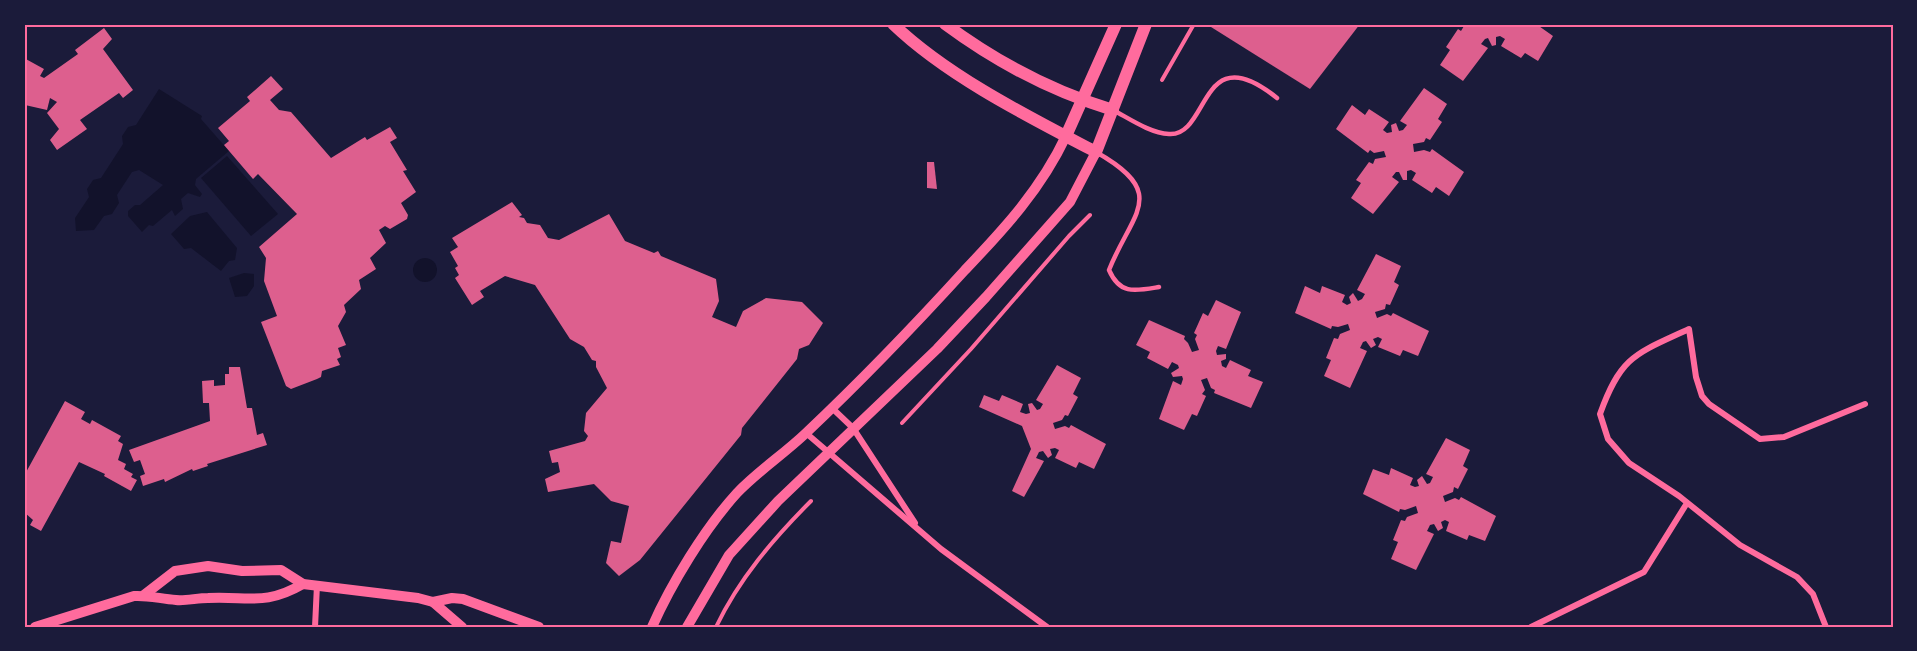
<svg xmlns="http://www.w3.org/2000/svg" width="1917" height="651" font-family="Ubuntu,sans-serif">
	<rect width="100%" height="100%" fill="#1b1b3a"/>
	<!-- water -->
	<g fill="#12122b">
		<polygon points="159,89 202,116 201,119 229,151 196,179 195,185 202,194 200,197 188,193 181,199 183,209 175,216 172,210 153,226 149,225 142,232 128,216 128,211 135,205 140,205 163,185 139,170 132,172 117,195 119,203 112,214 104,216 94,230 76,231 75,218 89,197 87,189 93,180 101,178 123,144 122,136 128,127 136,125"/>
		<polygon points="227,156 278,214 251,236 201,178"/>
		<polygon points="207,212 237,248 235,260 229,261 221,271 191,248 184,249 171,234 190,216"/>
		<circle cx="425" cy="270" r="12"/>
		<polygon points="244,273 254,274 254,286 247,296 235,297 229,278"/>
	</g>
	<!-- building -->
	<g fill="#dd5f8e">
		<polygon points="1212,24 1360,24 1310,89 1211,27"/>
		<polygon points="1472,24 1536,24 1553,36 1538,61 1525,53 1521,58 1501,46 1505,39 1500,36 1496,37 1496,45 1492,46 1488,38 1485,39 1481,44 1488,48 1463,81 1440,65 1450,50 1446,47 1458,29 1461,31 1464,26"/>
		<polygon points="104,28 112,39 103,49 133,90 123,98 119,93 80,120 87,129 57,150 50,140 59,129 47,113 57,102 50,98 47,110 25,105 24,58 44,69 40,76 44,78 78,54 75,50"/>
		<polygon points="271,76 283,89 270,100 279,110 291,112 331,158 365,137 367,140 390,127 397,138 390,142 407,170 403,171 416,192 401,203 408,215 407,219 390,229 385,226 379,230 386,243 370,258 376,269 359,280 361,289 344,305 346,312 338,326 346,345 338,348 341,357 337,359 340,365 322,371 321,377 317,379 291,389 286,386 261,322 277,316 264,281 266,258 259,247 297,214 258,174 253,179 224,145 229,141 218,128 250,101 247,97"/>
		<polygon points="1424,88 1447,104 1438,119 1442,122 1430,140 1426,138 1424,142 1413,144 1414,152 1424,150 1430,152 1432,149 1464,172 1449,196 1436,187 1432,193 1412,180 1416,173 1411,170 1407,171 1407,180 1403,180 1399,172 1396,172 1392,177 1399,182 1373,214 1351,198 1361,183 1356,180 1369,162 1373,164 1375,159 1386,157 1384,151 1374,153 1370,150 1368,153 1336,129 1352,105 1365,115 1369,109 1389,122 1383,130 1387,133 1392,132 1391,125 1396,123 1399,131 1403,130 1407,125 1400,121"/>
		<polygon points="927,162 934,162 937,189 927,188"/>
		<polygon points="512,202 522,215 519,217 524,218 527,223 540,225 548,238 559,240 609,214 625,241 654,253 658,251 661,256 716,279 719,301 712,317 736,327 743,311 766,298 802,302 823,323 809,345 799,349 797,359 742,428 741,435 640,560 619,576 606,563 611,541 621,543 629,506 611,501 594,484 548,492 545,479 560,472 558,462 552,463 549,451 585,441 588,436 584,431 586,413 607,388 596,367 596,361 592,360 584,347 570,339 535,285 505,276 480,291 484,297 472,305 455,278 459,275 455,268 458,266 450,252 458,247 452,238"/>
		<polygon points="1376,254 1401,266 1394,282 1399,285 1390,305 1386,304 1385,309 1375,312 1377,318 1387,314 1391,316 1393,313 1429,331 1418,356 1403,350 1400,356 1378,347 1382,339 1378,337 1373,339 1376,345 1371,348 1366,341 1363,342 1360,348 1367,351 1350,388 1324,376 1331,360 1326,358 1334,338 1338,339 1340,334 1350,330 1348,324 1338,327 1332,326 1331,329 1295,313 1305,286 1320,293 1322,286 1345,295 1342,302 1347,305 1351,303 1349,297 1353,293 1358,301 1362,299 1365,294 1357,290"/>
		<polygon points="1216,300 1241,312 1226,349 1218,346 1216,351 1217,355 1226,354 1226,359 1221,361 1222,366 1226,368 1230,360 1251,370 1248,376 1263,382 1251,408 1214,393 1215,390 1211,388 1207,378 1201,380 1205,390 1202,394 1206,396 1197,416 1192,414 1184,430 1159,419 1173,381 1181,385 1183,379 1182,376 1173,377 1171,373 1179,368 1178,365 1172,362 1168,369 1147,358 1150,352 1136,345 1149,320 1185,336 1184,339 1188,343 1192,352 1199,350 1195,339 1197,335 1194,333 1203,313 1208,316"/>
		<polygon points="1057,365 1081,378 1073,394 1078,397 1068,416 1065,415 1062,420 1053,423 1055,429 1065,426 1069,428 1071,425 1106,444 1094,469 1079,462 1076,468 1055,458 1059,450 1055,448 1050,449 1052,455 1048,458 1043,451 1039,452 1036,458 1044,461 1024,497 1012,491 1031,449 1022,426 979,407 984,395 999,401 1002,395 1023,404 1020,412 1026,414 1030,413 1028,404 1032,403 1037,410 1040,409 1043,404 1036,400"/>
		<polygon points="229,367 240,367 247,408 252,408 257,435 263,433 267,445 207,464 208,466 193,471 192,469 165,482 164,479 143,486 140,476 145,474 140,460 134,462 129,450 210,421 209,403 203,403 202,381 214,380 214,386 225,385 225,374 229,374"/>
		<polygon points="65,401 85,412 81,419 90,424 92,420 121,436 118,441 123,444 118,460 126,464 124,469 133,474 131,477 137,480 131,491 104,476 105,474 79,462 41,531 30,525 33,520 24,512 24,476"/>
		<polygon points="1446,438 1470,450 1463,466 1468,469 1458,489 1454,487 1453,492 1443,496 1445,502 1455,498 1459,500 1461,497 1496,516 1485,541 1469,535 1467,540 1446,531 1449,522 1445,520 1441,522 1443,528 1438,531 1434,524 1430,525 1427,531 1434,534 1416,570 1391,559 1398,542 1393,540 1401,520 1405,521 1407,517 1418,513 1416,506 1405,510 1400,509 1399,512 1363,494 1373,469 1389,475 1391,468 1413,478 1410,485 1415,487 1419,486 1417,480 1422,476 1427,484 1430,483 1433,477 1426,474"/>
	</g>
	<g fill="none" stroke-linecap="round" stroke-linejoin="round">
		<!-- path -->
		<g stroke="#ff6b9d" stroke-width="4">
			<polyline points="1162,80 1194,24"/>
			<polyline points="902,423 971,349 1069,236 1090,215"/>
			<path d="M 716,627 C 739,579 773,539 811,501"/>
		</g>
		<!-- service -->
		<g stroke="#ff6b9d" stroke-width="4.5">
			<path d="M 1113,110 C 1130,119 1150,133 1169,134 C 1210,137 1199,35 1277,98"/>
			<path d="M 1096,152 C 1170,194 1132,212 1109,270 C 1120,295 1135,291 1159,287"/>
		</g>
		<!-- minor -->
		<g stroke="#ff6b9d" stroke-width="6">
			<polyline points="832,408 853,428 915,523"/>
			<polyline points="806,433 941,549 1047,627"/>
			<polyline points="315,627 317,585"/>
			<polyline points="1531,627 1644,572 1687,503"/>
			<path d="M 1826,627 L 1813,594 L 1797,577 L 1740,545 L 1679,496 L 1629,463 L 1608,439 L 1600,414 C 1621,356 1635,354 1689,329 L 1696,377 L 1702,396 L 1709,404 L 1760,439 L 1784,437 L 1865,404"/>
		</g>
		<!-- tertiary -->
		<g stroke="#ff6b9d" stroke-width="10">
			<polyline points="144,595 175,571 208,566 242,571 281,570 303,584 418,598 433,602 462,627"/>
			<polyline points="433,602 452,598 463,599 539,627"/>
			<path d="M 35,627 L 134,596 C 148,595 161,599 176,600 C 186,601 197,598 208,598 C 249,596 265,606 303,584"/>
			<path d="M 652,627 C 671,584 705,528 737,493 C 758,471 784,454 806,433 C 861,381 914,326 965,270 C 1005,228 1041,189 1066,136"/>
			<polyline points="687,627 729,555 778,501 937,349 986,297 1070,202 1096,152"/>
		</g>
		<!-- secondary -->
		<g stroke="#ff6b9d" stroke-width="12">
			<path d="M 893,24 C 947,76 1029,117 1096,152 L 1146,24"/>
			<path d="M 945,24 C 995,61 1054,92 1113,110"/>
			<polyline points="1066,136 1116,24"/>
		</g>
	</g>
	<!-- border -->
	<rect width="1917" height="651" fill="none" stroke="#1b1b3a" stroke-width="51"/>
	<rect x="26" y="26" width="1866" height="600" fill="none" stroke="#ff6b9d" stroke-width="2"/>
</svg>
